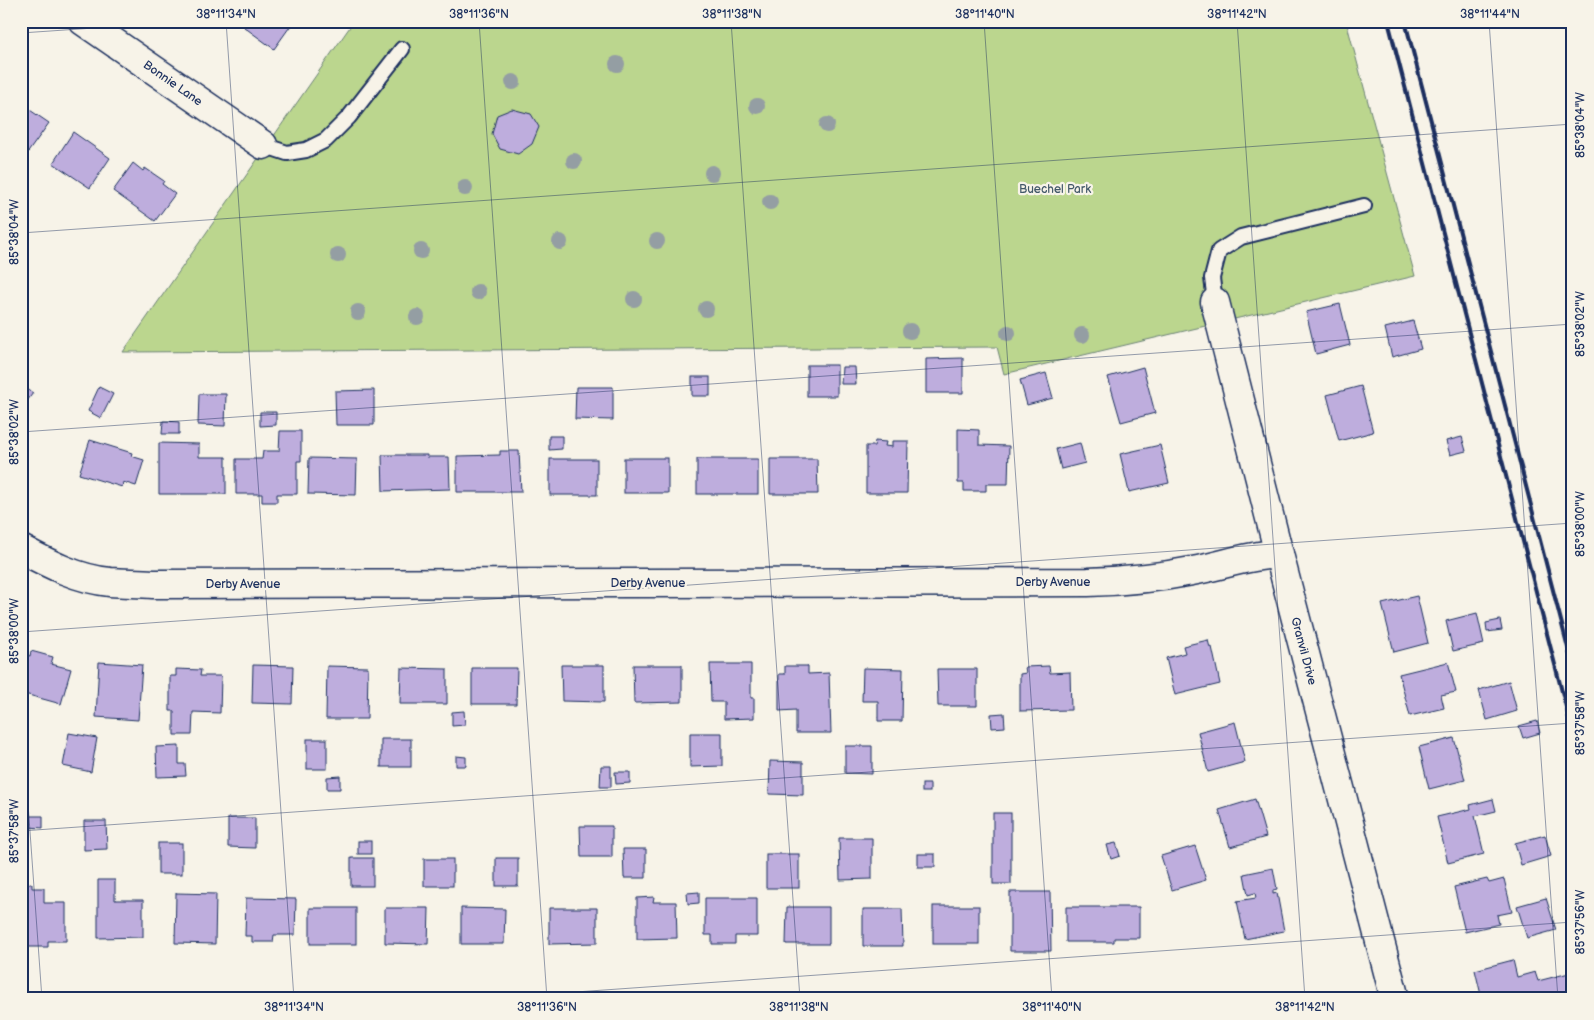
<svg xmlns="http://www.w3.org/2000/svg" width="1594" height="1020" font-family="'Balsamiq Sans',sans-serif">
	<rect width="100%" height="100%" fill="#f7f3e8"/>
	<filter id="ink" filterUnits="userSpaceOnUse"><feTurbulence type="fractalNoise" baseFrequency=".02" numOctaves="2"/><feDisplacementMap in="SourceGraphic" scale="10" xChannelSelector="R" yChannelSelector="G"/><feConvolveMatrix kernelMatrix="1 2 1 2 8 2 1 2 1" color-interpolation-filters="sRGB"/></filter>
	<g filter="url(#ink)">
		<!-- green -->
		<polygon fill="#bbd68e" stroke="#6b8276" points="354,21 1346,21 1415,276 1004,374 997,347 123,352"/>
		<!-- building -->
		<g fill="#beaddd" stroke="#1b2f5e">
			<polygon points="248,21 294,21 274,49 244,27"/>
			<polygon points="21,104 49,123 21,162"/>
			<polygon points="512,109 531,114 539,127 532,144 518,154 500,149 492,134 497,115"/>
			<polygon points="73,132 110,158 90,188 53,163"/>
			<polygon points="133,163 143,171 145,168 164,181 162,184 175,194 155,221 113,191"/>
			<polygon points="1340,304 1350,345 1316,354 1306,312"/>
			<polygon points="1413,321 1421,349 1392,357 1385,328"/>
			<polygon points="963,358 963,393 926,393 926,359"/>
			<rect x="807" y="365" width="30" height="31"/>
			<polygon points="842,367 855,367 856,384 841,384"/>
			<polygon points="1143,367 1155,413 1121,422 1108,377"/>
			<polygon points="1046,373 1053,398 1027,405 1020,380"/>
			<rect x="692" y="377" width="18" height="19"/>
			<polygon points="21,385 33,393 21,409"/>
			<polygon points="1361,386 1373,432 1339,441 1327,395"/>
			<polygon points="99,387 113,394 101,418 88,411"/>
			<polygon points="576,387 613,387 613,420 575,419"/>
			<polygon points="374,390 374,425 336,425 335,391"/>
			<polygon points="199,394 226,394 225,426 198,425"/>
			<polygon points="260,412 276,412 276,425 260,426"/>
			<polygon points="163,421 179,422 179,434 162,434"/>
			<polygon points="958,429 979,430 979,445 1009,446 1008,484 986,484 986,491 964,491 964,483 958,483"/>
			<polygon points="280,431 301,431 301,461 297,461 297,494 277,494 277,502 262,502 262,494 236,494 236,459 262,459 263,451 279,451"/>
			<polygon points="549,436 562,436 562,449 549,450"/>
			<polygon points="1462,437 1466,451 1450,455 1446,441"/>
			<polygon points="90,440 132,453 131,456 144,460 136,486 123,482 122,487 79,474"/>
			<polygon points="875,441 886,442 885,446 892,447 892,441 908,441 907,493 866,493 866,446 874,446"/>
			<polygon points="159,443 199,444 199,457 226,457 226,494 159,494"/>
			<polygon points="1080,443 1085,463 1061,469 1056,449"/>
			<polygon points="1160,445 1169,483 1129,492 1120,454"/>
			<polygon points="500,451 519,451 521,492 457,492 457,456 500,455"/>
			<polygon points="382,455 427,455 427,457 449,457 450,489 383,491"/>
			<polygon points="309,458 357,459 356,495 308,494"/>
			<rect x="624" y="458" width="44" height="35"/>
			<rect x="550" y="459" width="47" height="36"/>
			<rect x="697" y="459" width="61" height="35"/>
			<polygon points="770,459 817,459 818,494 770,494"/>
			<polygon points="1417,596 1428,643 1394,652 1382,604"/>
			<polygon points="1477,613 1484,644 1453,651 1446,621"/>
			<polygon points="1500,620 1502,630 1487,632 1486,623"/>
			<polygon points="1208,640 1210,648 1212,647 1220,684 1175,695 1166,658 1185,653 1183,646"/>
			<polygon points="31,651 53,657 51,664 71,669 61,704 21,693 21,661 23,654 30,656"/>
			<polygon points="99,662 142,665 138,720 96,717"/>
			<polygon points="1448,662 1456,692 1441,695 1444,708 1410,716 1399,674"/>
			<polygon points="710,664 751,664 751,698 754,698 754,718 724,719 724,702 711,702"/>
			<polygon points="253,665 293,666 292,704 252,703"/>
			<polygon points="561,665 604,665 604,702 562,701"/>
			<polygon points="682,665 682,702 634,703 633,665"/>
			<polygon points="327,666 368,667 367,719 326,719"/>
			<polygon points="785,666 808,666 808,674 829,673 831,733 796,733 796,710 779,711 779,674 785,674"/>
			<polygon points="1049,666 1050,673 1070,672 1071,710 1020,711 1020,674 1026,673 1025,667"/>
			<polygon points="401,668 447,669 447,704 400,704"/>
			<polygon points="472,668 517,668 516,704 472,704"/>
			<polygon points="863,668 903,669 902,721 878,721 878,701 862,701"/>
			<polygon points="176,669 201,670 200,676 221,676 220,713 193,712 192,735 174,735 174,711 170,711 170,676 176,676"/>
			<polygon points="937,669 977,669 977,706 938,706"/>
			<polygon points="1509,681 1517,711 1487,720 1479,690"/>
			<polygon points="464,711 465,725 452,726 452,712"/>
			<polygon points="1004,713 1005,727 992,728 991,714"/>
			<polygon points="1537,721 1540,733 1523,738 1519,726"/>
			<polygon points="1235,722 1245,762 1208,772 1198,732"/>
			<polygon points="69,733 97,738 91,772 63,766"/>
			<polygon points="690,733 722,733 722,766 690,767"/>
			<polygon points="1454,738 1465,780 1429,789 1419,747"/>
			<rect x="307" y="739" width="20" height="30"/>
			<rect x="381" y="739" width="30" height="28"/>
			<polygon points="179,746 179,764 185,764 186,776 157,777 156,747"/>
			<polygon points="845,746 872,746 872,774 845,773"/>
			<polygon points="456,756 466,757 466,766 456,766"/>
			<polygon points="770,761 803,762 803,795 769,794"/>
			<polygon points="601,766 611,766 611,787 600,787"/>
			<polygon points="615,772 630,772 630,783 616,784"/>
			<polygon points="340,776 340,789 327,789 327,777"/>
			<rect x="922" y="784" width="8" height="8"/>
			<polygon points="1255,799 1266,837 1230,847 1219,810"/>
			<polygon points="1493,799 1496,811 1475,816 1484,854 1448,863 1437,817 1471,809 1470,805"/>
			<rect x="993" y="813" width="18" height="71"/>
			<polygon points="28,816 43,816 43,828 28,827"/>
			<polygon points="228,818 255,818 255,848 228,847"/>
			<polygon points="84,821 106,821 107,849 84,850"/>
			<polygon points="580,826 612,826 612,857 581,857"/>
			<polygon points="1545,835 1551,856 1521,865 1515,843"/>
			<polygon points="839,838 872,838 872,879 840,880"/>
			<rect x="358" y="841" width="13" height="13"/>
			<rect x="158" y="843" width="24" height="31"/>
			<polygon points="1116,843 1120,856 1111,859 1107,845"/>
			<polygon points="1195,846 1206,880 1172,890 1161,856"/>
			<polygon points="623,849 646,849 646,878 624,878"/>
			<rect x="766" y="854" width="33" height="34"/>
			<rect x="918" y="854" width="17" height="13"/>
			<rect x="351" y="858" width="22" height="28"/>
			<rect x="496" y="858" width="22" height="28"/>
			<rect x="424" y="859" width="29" height="27"/>
			<polygon points="1273,868 1277,889 1273,890 1273,894 1277,893 1284,931 1245,939 1237,901 1256,898 1255,893 1248,895 1244,874"/>
			<polygon points="1487,879 1489,883 1504,879 1512,912 1497,915 1499,924 1465,932 1454,887"/>
			<polygon points="98,880 115,880 115,900 143,900 143,937 98,938"/>
			<polygon points="21,884 32,884 32,888 44,888 44,903 66,903 66,941 48,941 48,947 25,947 25,954 21,954"/>
			<polygon points="699,892 699,903 688,904 687,893"/>
			<polygon points="1010,892 1050,892 1051,951 1010,951"/>
			<polygon points="176,893 216,894 215,944 175,943"/>
			<polygon points="654,897 653,902 676,902 677,938 637,939 637,898"/>
			<polygon points="246,898 296,899 295,935 274,935 273,942 252,942 252,936 245,936"/>
			<polygon points="705,898 757,898 757,936 735,936 735,944 712,944 712,935 705,935"/>
			<polygon points="1546,898 1556,930 1527,938 1517,906"/>
			<rect x="933" y="906" width="46" height="38"/>
			<polygon points="787,907 829,907 829,944 786,944"/>
			<polygon points="1066,907 1139,907 1139,938 1114,938 1114,942 1066,942"/>
			<rect x="310" y="908" width="46" height="36"/>
			<polygon points="385,908 429,908 428,944 385,943"/>
			<polygon points="461,908 505,909 504,944 461,944"/>
			<polygon points="549,908 597,908 597,943 549,944"/>
			<polygon points="863,909 902,909 903,946 863,946"/>
			<polygon points="1513,960 1517,977 1535,972 1538,981 1573,972 1573,999 1541,999 1540,995 1526,999 1482,999 1475,970"/>
		</g>
		<g fill="none" stroke-linecap="round" stroke-linejoin="round">
			<!-- lane casing -->
			<g stroke="#1b2f5e" stroke-width="18">
				<g id="lane">
					<polyline points="263,145 287,153 306,150 326,140 349,117 402,49"/>
					<polyline points="1215,302 1212,278 1219,251 1241,237 1364,206"/>
				</g>
			</g>
			<!-- street casing -->
			<g stroke="#1b2f5e" stroke-width="31">
				<g id="street">
					<polyline points="83,21 263,145"/>
					<polyline points="1215,302 1279,554 1395,999"/>
					<path d="M 21,549 C 49,564 78,579 110,582 C 124,583 139,583 153,584 L 1088,582 C 1122,581 1157,578 1192,571 C 1221,566 1249,555 1279,554"/>
				</g>
			</g>
			<!-- lane -->
			<use href="#lane" stroke="#f7f3e8" stroke-width="14"/>
			<!-- street -->
			<use href="#street" stroke="#f7f3e8" stroke-width="28"/>
			<!-- rail -->
			<g stroke="#1b2f5e" stroke-width="4">
				<polyline points="1388,21 1573,734"/>
				<polyline points="1405,21 1573,667"/>
			</g>
		</g>
		<!-- trees -->
		<g fill="#949ea3">
			<circle cx="617" cy="64" r="8"/>
			<circle cx="513" cy="82" r="8"/>
			<circle cx="757" cy="106" r="8"/>
			<circle cx="827" cy="125" r="8"/>
			<circle cx="574" cy="161" r="8"/>
			<circle cx="712" cy="173" r="8"/>
			<circle cx="465" cy="188" r="8"/>
			<circle cx="770" cy="202" r="8"/>
			<circle cx="657" cy="241" r="8"/>
			<circle cx="560" cy="242" r="8"/>
			<circle cx="421" cy="251" r="8"/>
			<circle cx="338" cy="255" r="8"/>
			<circle cx="478" cy="292" r="8"/>
			<circle cx="634" cy="299" r="8"/>
			<circle cx="706" cy="309" r="8"/>
			<circle cx="358" cy="312" r="8"/>
			<circle cx="417" cy="317" r="8"/>
			<circle cx="910" cy="331" r="8"/>
			<circle cx="1008" cy="333" r="8"/>
			<circle cx="1082" cy="335" r="8"/>
		</g>
	</g>
	<!-- ticks -->
	<path fill="none" stroke="#1b2f5e" stroke-width="1" stroke-opacity="0.45" d="M 226,21 L 294,999M 479,21 L 547,999M 731,21 L 800,999M 984,21 L 1052,999M 1237,21 L 1305,999M 1489,21 L 1558,999M 21,33 L 196,21M 21,233 L 1573,124M 21,432 L 1573,324M 21,632 L 1573,523M 21,706 L 42,999M 21,831 L 1573,723M 476,999 L 1573,922"/>
	<g text-anchor="middle" stroke-width="4.5" stroke-linejoin="round" paint-order="stroke">
		<!-- street labels -->
		<g font-size="12" fill="#1b2f5e" stroke="#f7f3e8">
			<text transform="translate(173 83) rotate(35)" y="4">Bonnie Lane</text>
			<text x="1053" y="586">Derby Avenue</text>
			<text x="648" y="587">Derby Avenue</text>
			<text x="243" y="588">Derby Avenue</text>
			<text transform="translate(1304 651) rotate(75)" y="4">Granvil Drive</text>
		</g>
		<!-- park labels -->
		<g font-size="12" fill="#43596a" stroke="#f7f3e8">
			<text x="1055" y="193">Buechel Park</text>
		</g>
	</g>
	<!-- margin -->
	<rect width="1594" height="1020" fill="none" stroke="#f7f3e8" stroke-width="55"/>
	<rect x="28" y="28" width="1538" height="964" fill="none" stroke="#1b2f5e" stroke-width="2"/>
	<g font-size="12" text-anchor="middle" fill="#1b2f5e">
		<text x="226" y="18">38°11'34"N</text>
		<text x="479" y="18">38°11'36"N</text>
		<text x="732" y="18">38°11'38"N</text>
		<text x="985" y="18">38°11'40"N</text>
		<text x="1237" y="18">38°11'42"N</text>
		<text x="1490" y="18">38°11'44"N</text>
		<text transform="translate(1580 125) rotate(-90)" y="4">85°38'04"W</text>
		<text transform="translate(14 232) rotate(-90)" y="4">85°38'04"W</text>
		<text transform="translate(1580 324) rotate(-90)" y="4">85°38'02"W</text>
		<text transform="translate(14 432) rotate(-90)" y="4">85°38'02"W</text>
		<text transform="translate(1580 524) rotate(-90)" y="4">85°38'00"W</text>
		<text transform="translate(14 631) rotate(-90)" y="4">85°38'00"W</text>
		<text transform="translate(1580 723) rotate(-90)" y="4">85°37'58"W</text>
		<text transform="translate(14 831) rotate(-90)" y="4">85°37'58"W</text>
		<text transform="translate(1580 922) rotate(-90)" y="4">85°37'56"W</text>
		<text x="294" y="1011">38°11'34"N</text>
		<text x="547" y="1011">38°11'36"N</text>
		<text x="799" y="1011">38°11'38"N</text>
		<text x="1052" y="1011">38°11'40"N</text>
		<text x="1305" y="1011">38°11'42"N</text>
	</g>
</svg>
